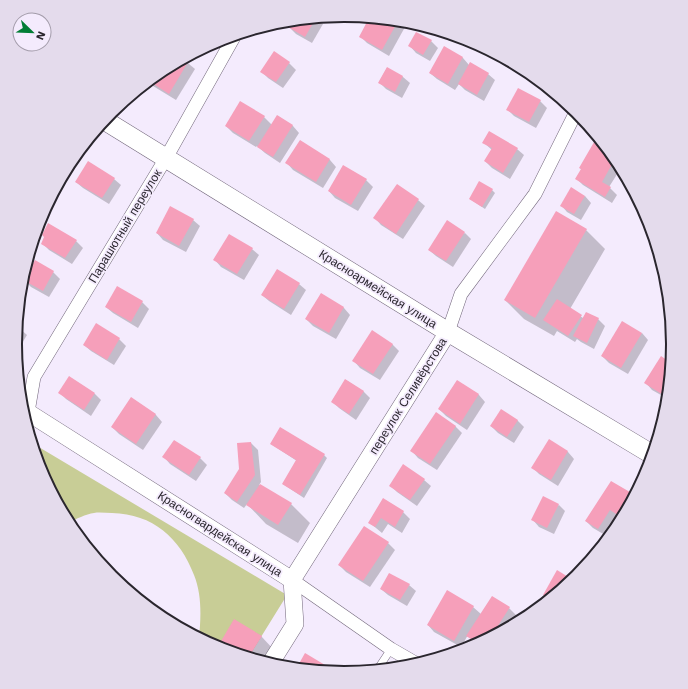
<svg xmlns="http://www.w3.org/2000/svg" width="688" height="689" font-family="'Work Sans',sans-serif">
	<rect width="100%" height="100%" fill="#f4ebfd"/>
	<!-- green -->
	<path fill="#c8cd96" d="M 32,443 L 287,595 L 248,658 L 218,648 L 199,638 C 201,617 202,595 194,575 C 180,538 153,514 112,513 C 106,513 99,512 94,513 C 86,514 76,519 68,523 L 40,470 Z"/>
	<!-- shadow -->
	<g fill="#0003">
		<polygon points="316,18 323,24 312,43 296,34 289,27 293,21"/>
		<polygon points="370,18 399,21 405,27 389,56 367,43 360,36"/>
		<polygon points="431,41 438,48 430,61 416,53 410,46"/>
		<polygon points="444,48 463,58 469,65 488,74 495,80 484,101 465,90 459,84 455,90 437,79 430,73"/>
		<polygon points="183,59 195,69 176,100 153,86 149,81 161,71"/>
		<polygon points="289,63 296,70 283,88 268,78 261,71"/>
		<polygon points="387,68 403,77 410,83 402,98 386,89 379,82"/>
		<polygon points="540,101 547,108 536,128 514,116 507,109"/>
		<polygon points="278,116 293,126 299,133 280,163 265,153 257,146 256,147 233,133 226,126 264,117 272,125"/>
		<polygon points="598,138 618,162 621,168 609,187 617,195 612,203 583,185 577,179 582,170 580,168"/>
		<polygon points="300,141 330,160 336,167 323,188 293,170 287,163"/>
		<polygon points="483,142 517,149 524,155 510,179 492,168 485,161 492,150"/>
		<polygon points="114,179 121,185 109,204 83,188 76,182"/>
		<polygon points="366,180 373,187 358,211 335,198 329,191"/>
		<polygon points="492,190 495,193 485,209 470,199"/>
		<polygon points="585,196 591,203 581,220 567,212 561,205"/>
		<polygon points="418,200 425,206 403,239 381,225 375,218"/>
		<polygon points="193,220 200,226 186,252 163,240 157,233"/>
		<polygon points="586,230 605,249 570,309 583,318 586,313 598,319 605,326 594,349 581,342 577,339 575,342 557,331 554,336 524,319 505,300"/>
		<polygon points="465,233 471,239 453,267 436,256 429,250"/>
		<polygon points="76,241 83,248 72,264 49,250 42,243"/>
		<polygon points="252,249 259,255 244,280 221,267 215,260"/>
		<polygon points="35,262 53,272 60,279 49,297 31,287 24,280"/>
		<polygon points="299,284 306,290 291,315 269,301 262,295"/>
		<polygon points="321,294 344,308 350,315 336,339 313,326 306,319"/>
		<polygon points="142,302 149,309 138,328 113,313 106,307"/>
		<polygon points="17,326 27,335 16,353 15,344"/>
		<polygon points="642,333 648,340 628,374 609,363 602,356"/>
		<polygon points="119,339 126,346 114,365 91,351 84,345"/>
		<polygon points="392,344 399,351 380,380 360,368 354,361"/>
		<polygon points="661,358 671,364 668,399 652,390 646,383"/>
		<polygon points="346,380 364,392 370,398 356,420 339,408 332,401"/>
		<polygon points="457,381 479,395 485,402 467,430 446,416 439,409"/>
		<polygon points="59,392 95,394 101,400 91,416 66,399"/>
		<polygon points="131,399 156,415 162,422 143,450 119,434 112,427"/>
		<polygon points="517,420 524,427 514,443 498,433 491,426"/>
		<polygon points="455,426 462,433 437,470 418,458 412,451"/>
		<polygon points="549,441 568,452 574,459 558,486 539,474 533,468"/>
		<polygon points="251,443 258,450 261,482 259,485 291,504 310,523 298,543 266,524 247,504 244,508 232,500 225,493 240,469"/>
		<polygon points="271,444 324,455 327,458 304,498 283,484 297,461"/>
		<polygon points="164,457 200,458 207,465 196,481 170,464"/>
		<polygon points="424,480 431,486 417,506 397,492 390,485"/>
		<polygon points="634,496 622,519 617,516 605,535 593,528 586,521"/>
		<polygon points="383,500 403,512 410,519 402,533 388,524 382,533 370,523"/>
		<polygon points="559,505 565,511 554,534 539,527 533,520"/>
		<polygon points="388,543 395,550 370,587 346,572 339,565"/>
		<polygon points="409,585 416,591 407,606 388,595 381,589"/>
		<polygon points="473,607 481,614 509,608 516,615 507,629 478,644 468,635 461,647 434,632 428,625"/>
		<polygon points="234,620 261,636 274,650 266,663 218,648"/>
	</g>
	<!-- building -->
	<g fill="#f69fba">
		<polygon points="316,18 305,37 288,27 292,21"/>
		<polygon points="369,18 398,21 382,50 359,37"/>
		<polygon points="416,32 432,40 423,55 408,46"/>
		<polygon points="444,46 463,57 448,84 429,73"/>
		<polygon points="274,51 290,62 276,82 260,72"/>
		<polygon points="184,59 188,62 169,94 149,81 161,71"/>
		<polygon points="470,62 489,73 477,95 458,84"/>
		<polygon points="387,67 403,76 395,92 378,83"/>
		<polygon points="518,88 541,100 529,122 506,110"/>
		<polygon points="240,101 265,116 249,141 225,126"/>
		<polygon points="277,115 293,125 273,157 257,147"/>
		<polygon points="489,131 518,148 503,173 484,161 492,148 482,143"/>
		<polygon points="597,137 615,159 602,182 611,187 605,197 575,179 581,169 579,168"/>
		<polygon points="300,140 330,159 316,182 285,163"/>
		<polygon points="88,161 115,178 102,198 75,182"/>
		<polygon points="343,165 367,179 351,205 328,191"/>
		<polygon points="479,181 493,189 482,207 469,199"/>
		<polygon points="397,184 419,199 396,234 373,218"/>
		<polygon points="571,187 585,196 574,214 560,206"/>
		<polygon points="170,206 194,219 179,246 156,233"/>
		<polygon points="556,211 587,229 535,318 504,300"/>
		<polygon points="447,220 465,232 446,261 428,250"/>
		<polygon points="48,223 77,240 65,258 41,244 44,237 42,235"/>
		<polygon points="229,234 253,248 237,274 213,260"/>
		<polygon points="35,260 54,271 43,291 23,280"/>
		<polygon points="277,269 300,283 284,309 261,295"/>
		<polygon points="117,286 143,301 131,322 105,307"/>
		<polygon points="321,293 344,307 329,333 305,319"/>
		<polygon points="557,299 582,315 568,336 543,320"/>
		<polygon points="586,312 599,318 587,343 573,336"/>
		<polygon points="622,321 642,333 621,368 601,356"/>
		<polygon points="96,323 120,338 107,360 83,345"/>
		<polygon points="372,330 393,344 373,374 352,361"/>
		<polygon points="661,356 671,363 668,398 644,383"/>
		<polygon points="69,376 95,393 84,410 58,393"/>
		<polygon points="345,379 364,391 349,414 331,402"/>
		<polygon points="457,380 479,394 460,424 438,409"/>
		<polygon points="131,397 156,414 136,444 111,427"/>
		<polygon points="501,409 518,420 507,437 490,426"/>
		<polygon points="436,412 456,426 430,464 410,451"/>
		<polygon points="280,427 325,454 300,495 282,484 296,460 270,444"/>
		<polygon points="549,439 568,451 551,480 531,468"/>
		<polygon points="174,440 201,457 189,475 162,457"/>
		<polygon points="251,442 255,475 237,502 224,493 239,469 237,443"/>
		<polygon points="403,464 425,479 410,500 389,486"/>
		<polygon points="611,481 635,495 622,518 610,510 598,529 585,521"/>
		<polygon points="260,484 292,503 278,525 246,505"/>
		<polygon points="543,496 559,504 547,528 531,520"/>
		<polygon points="383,498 404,511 395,527 381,518 375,527 368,523"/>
		<polygon points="364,526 389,542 363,581 338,565"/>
		<polygon points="557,570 573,580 550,599 543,595"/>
		<polygon points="389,573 410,584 400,600 380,589"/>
		<polygon points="447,590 474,606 454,641 427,625"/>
		<polygon points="492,596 510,607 492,635 494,636 479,644 466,636"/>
		<polygon points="234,619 262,636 248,658 217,648"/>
		<polygon points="305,653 335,671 334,673 296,669"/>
	</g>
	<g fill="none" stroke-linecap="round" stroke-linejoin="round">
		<!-- service casing -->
		<g stroke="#72677b" stroke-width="8">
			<polyline id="service" points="377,670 391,649"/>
		</g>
		<!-- minor casing -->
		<g stroke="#72677b" stroke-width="14">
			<g id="minor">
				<polyline points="448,332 461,294 535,194 576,112"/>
				<polyline points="24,418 28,412 34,377 166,158 235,35"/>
				<polyline points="292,580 391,649 417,664"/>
			</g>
		</g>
		<!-- tertiary casing -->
		<g stroke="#72677b" stroke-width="18">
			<g id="tertiary">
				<polyline points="21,408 292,580"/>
				<polyline points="270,664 295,624 292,580 448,332"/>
			</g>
		</g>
		<!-- secondary casing -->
		<g stroke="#72677b" stroke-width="20">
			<polyline id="secondary" points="104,120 448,332 653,455"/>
		</g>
		<!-- service -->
		<use href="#service" stroke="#fff" stroke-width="7"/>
		<!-- minor -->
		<use href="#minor" stroke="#fff" stroke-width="13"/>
		<!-- tertiary -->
		<use href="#tertiary" stroke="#fff" stroke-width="17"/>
		<!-- secondary -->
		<use href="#secondary" stroke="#fff" stroke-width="19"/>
	</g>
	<g text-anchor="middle" stroke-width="3.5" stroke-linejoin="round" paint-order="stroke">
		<!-- street labels -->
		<g font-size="12" fill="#2a262e" stroke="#f4ebfd">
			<text transform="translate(125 226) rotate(-59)" y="4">Парашютный переулок</text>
			<text transform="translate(378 289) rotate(32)" y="4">Красноармейская улица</text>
			<text transform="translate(408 396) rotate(-58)" y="4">переулок Селивёрстова</text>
			<text transform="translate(220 534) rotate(33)" y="4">Красногвардейская улица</text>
		</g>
	</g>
	<!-- crop -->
	<path d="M0 0H688V689H0ZM22 344a322 322 0 1 1 644 0a322 322 0 1 1-644 0Z" fill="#e4dbec" fill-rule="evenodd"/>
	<path fill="none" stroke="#2a262e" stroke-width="2" d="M22 344a322 322 0 1 1 644 0a322 322 0 1 1-644 0Z"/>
	<!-- north arrow -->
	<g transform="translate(32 32) rotate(113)"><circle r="19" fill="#f4ebfd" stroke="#a39caa"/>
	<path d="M0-3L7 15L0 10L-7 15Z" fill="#027d35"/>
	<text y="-6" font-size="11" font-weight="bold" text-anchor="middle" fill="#2a262e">N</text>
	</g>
</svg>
